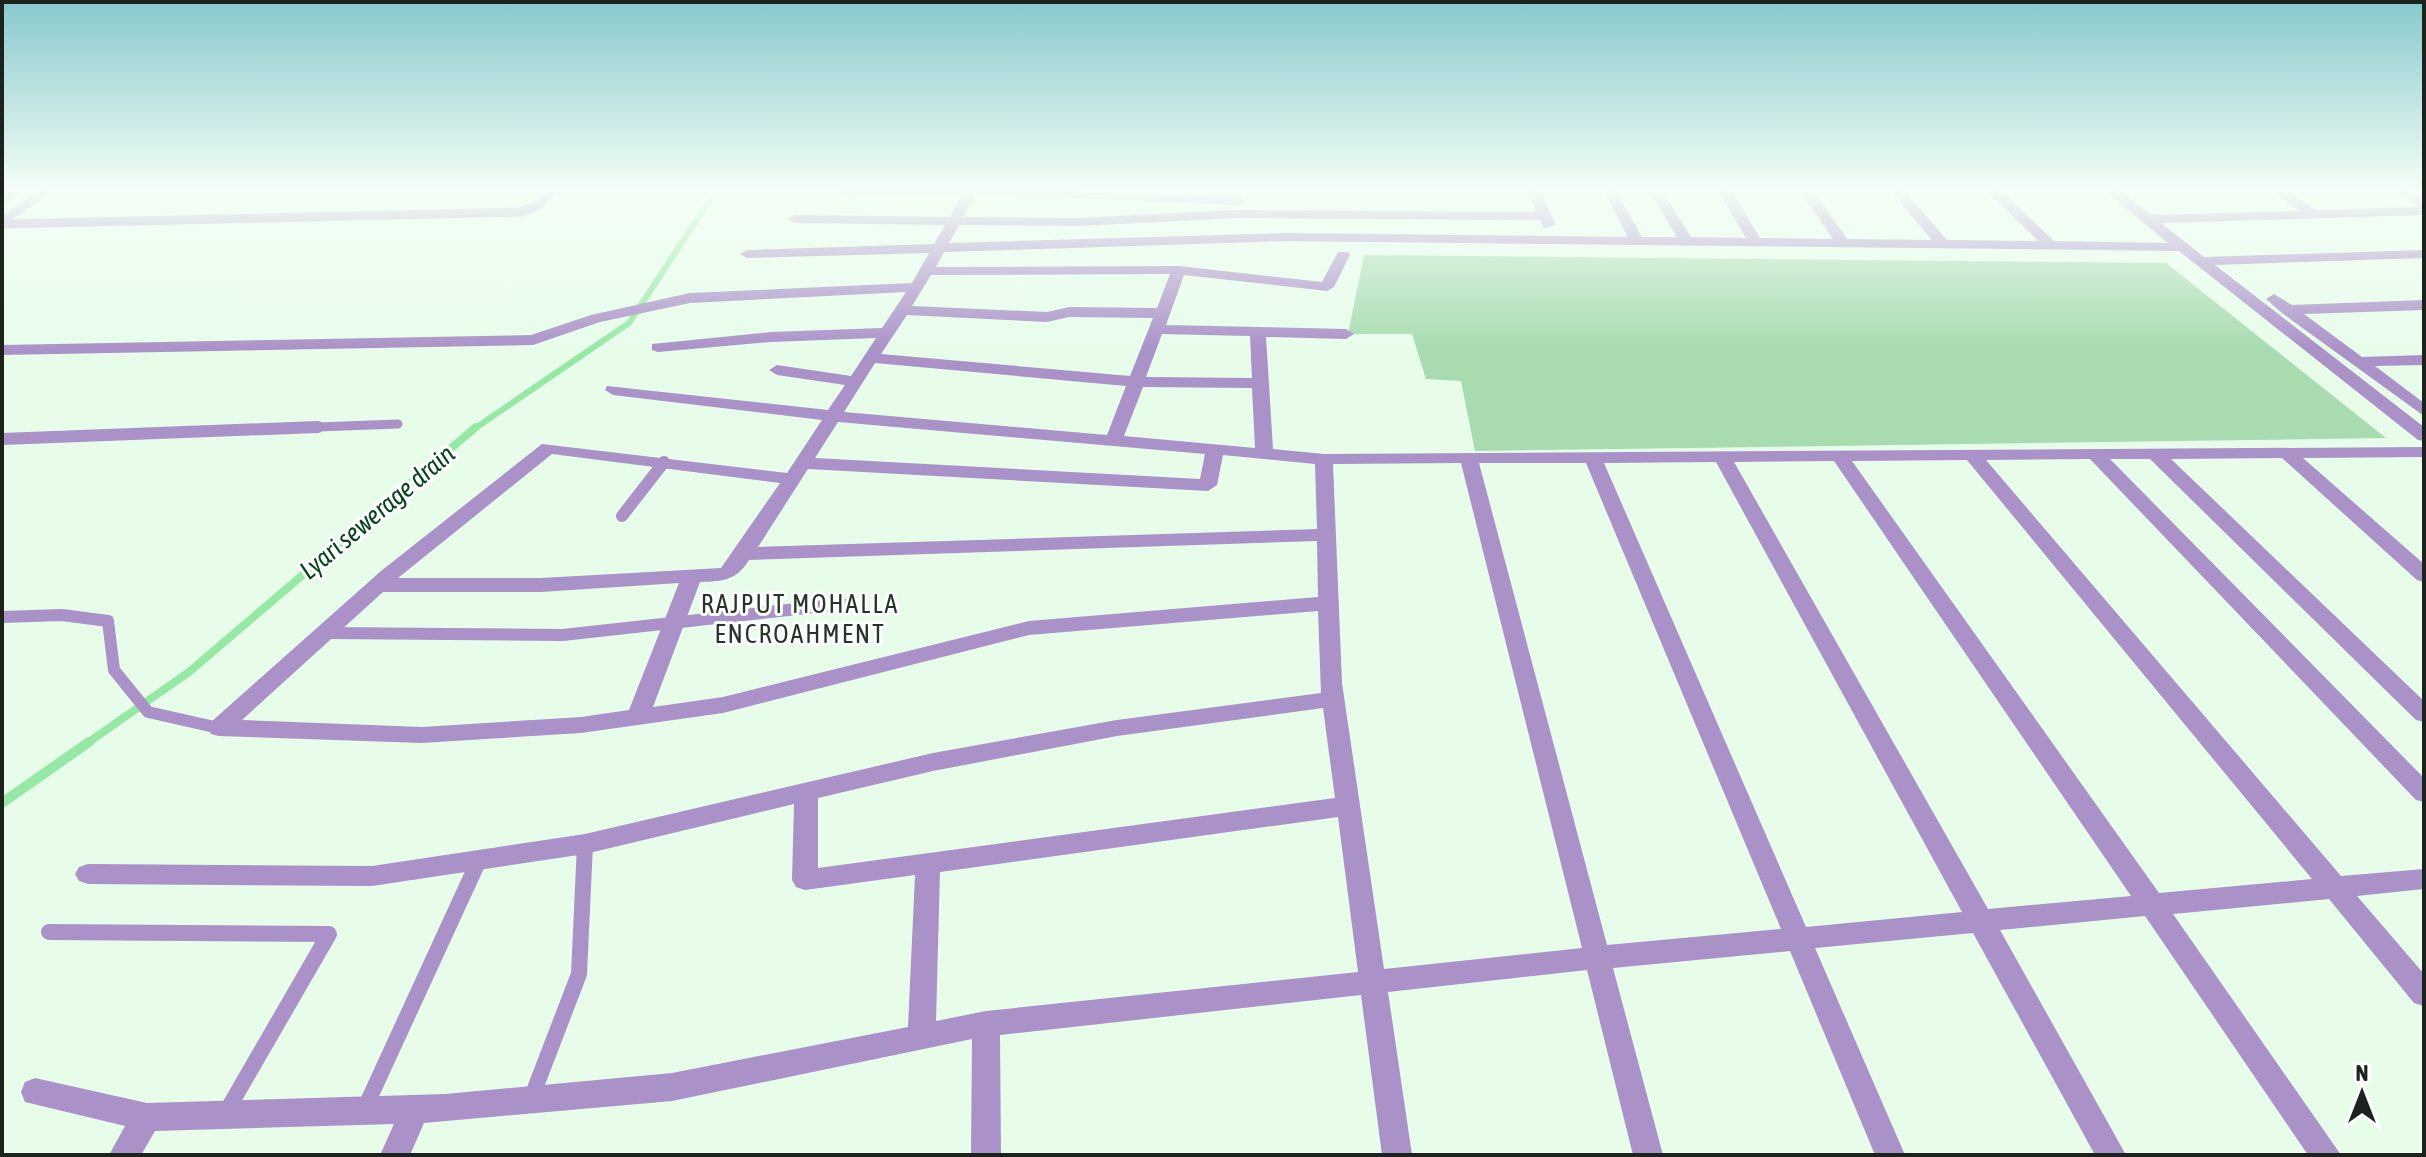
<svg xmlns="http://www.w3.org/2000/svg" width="2426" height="1157" font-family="'Asap Condensed',sans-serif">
	<rect width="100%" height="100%" fill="#e7fdea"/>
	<!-- green -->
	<polygon fill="#a8dbb0" points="1364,255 2166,263 2386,438 1475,451 1461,381 1426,379 1412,334 1348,334"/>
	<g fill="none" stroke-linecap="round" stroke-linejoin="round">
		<!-- stream-far2 -->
		<polyline stroke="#95e9a4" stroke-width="6" points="474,429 629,323 717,189"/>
		<!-- stream-far1 -->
		<polyline stroke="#95e9a4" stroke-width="8" points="86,744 189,672 476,427"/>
		<!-- stream -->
		<polyline stroke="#95e9a4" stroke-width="10" points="2,803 89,742"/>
		<!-- service-far2 -->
		<g stroke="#aa91c8" stroke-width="9">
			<polyline points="2,224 521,212 539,205 554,189"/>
			<polyline points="265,429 398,424"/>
		</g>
		<!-- service-far1 -->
		<g stroke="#aa91c8" stroke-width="12">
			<polyline points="2,439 318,427"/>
			<polyline points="622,516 664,462"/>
			<polyline points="2,617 62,615 108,621 114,670 148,712 219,728"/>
			<polyline points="325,633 563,635 842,604"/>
		</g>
		<!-- service -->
		<g stroke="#aa91c8" stroke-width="16">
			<polyline points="49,932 329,934 225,1114"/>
			<polyline points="531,1099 579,974 585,844"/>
			<polyline points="364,1110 479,860"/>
		</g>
		<!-- minor -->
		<g fill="#aa91c8" fill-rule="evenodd">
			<path d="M 842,189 L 1034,189 L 1239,197 L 1246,201 L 1239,205 L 976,194 L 963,217 L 1078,218 L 1238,210 L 1536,212 L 1526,189 L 1539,189 L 1556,225 L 1544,228 L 1540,220 L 1238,218 L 1078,226 L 959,225 L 949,243 L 1289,233 L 1628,237 L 1603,189 L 1615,189 L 1642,237 L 1677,237 L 1648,189 L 1661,189 L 1691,237 L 1746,238 L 1717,189 L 1730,189 L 1760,238 L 1833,239 L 1799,189 L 1812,189 L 1847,239 L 1932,240 L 1889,189 L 1903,189 L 1947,240 L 2038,241 L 1985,189 L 1999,189 L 2054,241 L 2168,243 L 2103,189 L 2117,189 L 2151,215 L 2299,211 L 2269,189 L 2283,189 L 2317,210 L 2420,207 L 2391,189 L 2406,189 L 2424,199 L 2424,215 L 2161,223 L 2204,257 L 2424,250 L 2424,258 L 2215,265 L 2424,427 L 2424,441 L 2418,440 L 2179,251 L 1289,241 L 944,252 L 936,267 L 1179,266 L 1322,282 L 1338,252 L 1348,252 L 1350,255 L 1334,287 L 1327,291 L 1184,275 L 1166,325 L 1346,329 L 1354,334 L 1346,339 L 1266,337 L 1273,449 L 1324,454 L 2424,447 L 2424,457 L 2303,458 L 2424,564 L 2424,582 L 2417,580 L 2282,458 L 2171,459 L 2424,701 L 2424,722 L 2416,720 L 2150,459 L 2110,459 L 2424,778 L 2424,802 L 2416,800 L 2090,459 L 1986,460 L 2341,876 L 2424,869 L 2424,889 L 2357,896 L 2424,974 L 2424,1006 L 2414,1003 L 2329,899 L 2173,914 L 2341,1155 L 2308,1155 L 2145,916 L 2000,930 L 2126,1155 L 2095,1155 L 1973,933 L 1815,948 L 1905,1155 L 1875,1155 L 1790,951 L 1613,968 L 1663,1155 L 1633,1155 L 1587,970 L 1388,992 L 1412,1155 L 1382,1155 L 1361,995 L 1000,1035 L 1001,1155 L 971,1155 L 972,1039 L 672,1101 L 424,1123 L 410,1155 L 380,1155 L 394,1124 L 155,1131 L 141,1155 L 109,1155 L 125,1126 L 25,1102 L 21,1092 L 25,1082 L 35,1078 L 147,1103 L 445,1094 L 672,1073 L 908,1027 L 915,875 L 805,890 L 796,887 L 792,880 L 794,804 L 585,854 L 372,886 L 88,884 L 79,881 L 75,874 L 79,867 L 88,864 L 372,866 L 585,834 L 933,753 L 1117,720 L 1321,693 L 1318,611 L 1029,635 L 723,713 L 581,733 L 422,743 L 219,736 L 211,734 L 208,728 L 211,722 L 381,571 L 542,444 L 787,473 L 822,420 L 613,395 L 605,390 L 607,386 L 828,410 L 845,385 L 777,375 L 769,370 L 777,365 L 851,376 L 876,338 L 771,342 L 658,352 L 652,350 L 652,344 L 771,332 L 882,328 L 906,292 L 690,303 L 600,322 L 533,345 L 2,355 L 2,345 L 531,335 L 591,315 L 690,293 L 912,283 L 929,253 L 747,258 L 740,254 L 747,250 L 934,244 L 945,225 L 795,223 L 788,219 L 795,215 L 950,217 L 962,194 L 844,196 L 837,192 ZM 1170,274 L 1157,308 L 1069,307 L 1047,312 L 912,306 L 931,275 ZM 907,315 L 1047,322 L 1069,317 L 1153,318 L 1130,376 L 881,354 ZM 1162,334 L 1250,336 L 1252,378 L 1146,377 ZM 875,363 L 1126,386 L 1107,435 L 844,412 ZM 1143,387 L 1252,388 L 1255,448 L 1124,436 ZM 838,422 L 1205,454 L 1200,479 L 815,458 ZM 552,454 L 780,483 L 721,568 L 541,578 L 398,578 ZM 1223,455 L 1315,464 L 1317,529 L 758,547 L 808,469 L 1208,491 L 1217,485 ZM 1967,460 L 2312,879 L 2159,893 L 1852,461 ZM 1834,461 L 2131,896 L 1988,909 L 1734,462 ZM 1716,462 L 1962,912 L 1806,927 L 1604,463 ZM 1461,463 L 1582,948 L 1384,969 L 1342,683 L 1333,464 ZM 1479,463 L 1586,463 L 1781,929 L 1607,945 ZM 1317,541 L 1318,597 L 1029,621 L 723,697 L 653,707 L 700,582 C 723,581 736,581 749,560 ZM 679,583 L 629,710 L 581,717 L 422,727 L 242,720 L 383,592 L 541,592 ZM 1323,708 L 1335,798 L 818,868 L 818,798 L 933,771 L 1117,736 ZM 1338,817 L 1358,972 L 986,1011 L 936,1021 L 940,872 Z"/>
			<polygon points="2274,294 2292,305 2424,300 2424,310 2304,314 2362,357 2424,355 2424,365 2375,366 2424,403 2424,416 2282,313 2266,299"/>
		</g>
		<!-- tertiary -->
		<g fill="#aa91c8" fill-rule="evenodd">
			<polygon points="12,189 27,189 2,205 2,195"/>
			<polygon points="41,189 56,189 2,226 2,216"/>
		</g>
	</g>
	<!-- sky -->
	<linearGradient id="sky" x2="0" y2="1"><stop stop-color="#87c9cd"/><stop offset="0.54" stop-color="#f4fef6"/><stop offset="1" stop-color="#f4fef6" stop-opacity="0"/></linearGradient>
	<rect width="2426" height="351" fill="url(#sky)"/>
	<g text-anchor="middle" stroke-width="6" stroke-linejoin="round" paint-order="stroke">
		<!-- water labels -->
		<g font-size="26" font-style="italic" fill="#04451b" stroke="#fff">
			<text transform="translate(377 512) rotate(-40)" y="9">Lyari sewerage drain</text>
		</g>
		<!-- neighbourhood labels -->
		<g font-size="26" letter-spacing="2" fill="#253628" stroke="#fff">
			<text x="800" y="613">RAJPUT MOHALLA<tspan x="800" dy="30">ENCROAHMENT</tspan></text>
		</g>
	</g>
	<!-- border -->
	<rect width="2426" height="1157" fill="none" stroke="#1b231c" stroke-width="8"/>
	<!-- north arrow -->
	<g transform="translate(2362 1093)" stroke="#ffffff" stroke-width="6" paint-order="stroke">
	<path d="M0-6L14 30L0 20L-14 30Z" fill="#1b231c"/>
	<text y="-12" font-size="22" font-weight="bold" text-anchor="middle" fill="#1b231c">N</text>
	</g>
</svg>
